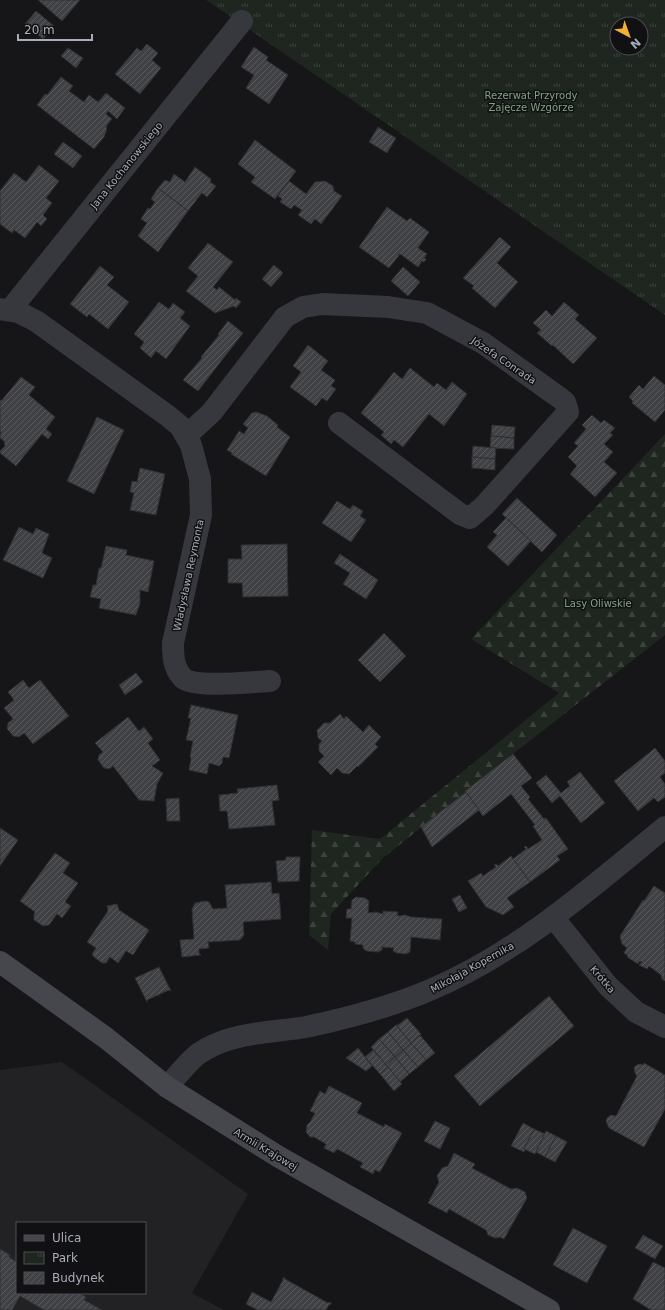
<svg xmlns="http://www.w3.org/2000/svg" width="665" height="1310" font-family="'DejaVu Sans',sans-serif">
	<defs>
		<pattern id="forest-firs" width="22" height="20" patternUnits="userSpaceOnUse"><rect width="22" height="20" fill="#1e261f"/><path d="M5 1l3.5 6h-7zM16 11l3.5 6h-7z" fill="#3c433d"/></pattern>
		<pattern id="park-tufts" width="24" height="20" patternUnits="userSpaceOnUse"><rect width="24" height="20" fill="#1e261f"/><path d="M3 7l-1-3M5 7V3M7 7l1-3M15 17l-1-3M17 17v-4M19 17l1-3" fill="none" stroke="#3c433d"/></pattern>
		<pattern id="building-hatch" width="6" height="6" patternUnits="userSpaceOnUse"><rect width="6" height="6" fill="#404145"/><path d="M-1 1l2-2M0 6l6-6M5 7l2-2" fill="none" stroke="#595a5e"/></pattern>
	</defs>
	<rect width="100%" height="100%" fill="#161618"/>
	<!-- built -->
	<path fill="#222225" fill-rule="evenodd" d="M 62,1062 L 248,1194 L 192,1293 L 224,1310 L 0,1310 L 0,1070 ZM 17,1223 L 145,1223 L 145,1293 L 17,1293 Z"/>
	<!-- forest -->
	<polygon fill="url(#forest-firs)" points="665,434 665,635 513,754 383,858 331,914 328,950 309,935 312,830 380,839 559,693 471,639"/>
	<!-- park -->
	<path fill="url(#park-tufts)" fill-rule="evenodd" d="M 206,0 L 665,0 L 665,315 L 247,28 ZM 617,24 L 641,24 L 641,48 L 617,48 Z"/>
	<!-- building -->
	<g fill="url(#building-hatch)" stroke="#303034">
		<polygon points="38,0 80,0 62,21"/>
		<polygon points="36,11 54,26 43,39 25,24"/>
		<polygon points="147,44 158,53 152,60 161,68 140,94 115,74 137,48 141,51"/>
		<polygon points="254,47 268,57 266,60 288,75 269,104 246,88 254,75 241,67"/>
		<polygon points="68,48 83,58 76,68 61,56"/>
		<polygon points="61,77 73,86 69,91 84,102 89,95 98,102 106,93 125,108 117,119 108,111 106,114 112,119 107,125 106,132 104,137 94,149 37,105 45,94 47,95"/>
		<polygon points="378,127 396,138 387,153 369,142"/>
		<polygon points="255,140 296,171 275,199 251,182 255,177 238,164"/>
		<polygon points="63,142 82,156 73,168 54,154"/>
		<polygon points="39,165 59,181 46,198 52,203 43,215 47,219 41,226 37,222 25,238 14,230 12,233 0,224 0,191 14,173 26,182"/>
		<polygon points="195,167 211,179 210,182 216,186 207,197 202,193 201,194 188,211 158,188 165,180 170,182 174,174 185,182"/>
		<polygon points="289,181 306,194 315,182 325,181 333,186 334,191 342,196 321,224 315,219 311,224 298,215 302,210 294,205 291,209 280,202 282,199 278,196"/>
		<polygon points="158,188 188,211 158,252 138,236 147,223 141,219 148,208 150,209 155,202 151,199"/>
		<polygon points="387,207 407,221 410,218 429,232 418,248 427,254 424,258 426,259 424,262 422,261 418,267 400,254 389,268 359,247"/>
		<polygon points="500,237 511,247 497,263 518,282 495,308 472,288 474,286 463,278"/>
		<polygon points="208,243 233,262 213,287 217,290 219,287 235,300 236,298 241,302 236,308 234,306 215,313 186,291 198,276 188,268"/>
		<polygon points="274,265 283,273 271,287 262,279"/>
		<polygon points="100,266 114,277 107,285 129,302 108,329 89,314 87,317 70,304"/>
		<polygon points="403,267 420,282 408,296 391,281"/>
		<polygon points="159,302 169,309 173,303 185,312 180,318 190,326 166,359 156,351 151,358 140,348 144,342 134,334"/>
		<polygon points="564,302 579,315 575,319 597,338 573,364 553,345 552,346 537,333 541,330 533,323 546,310 552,316"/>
		<polygon points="228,321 243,333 198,391 183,380 202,358 201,357 219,335 218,334"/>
		<polygon points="308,345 328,361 321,370 335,380 331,386 336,389 327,401 322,398 316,406 290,387 301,372 293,366"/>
		<polygon points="410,368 434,387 437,383 446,390 452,382 467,394 444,426 429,414 403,447 394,440 391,444 381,435 384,432 361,413 394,372 402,379"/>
		<polygon points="654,376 665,385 665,410 655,422 632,403 633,401 629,397 639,385 643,389"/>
		<polygon points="21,377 35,387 29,395 55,417 46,429 52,434 48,439 42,434 16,466 0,453 0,451 5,446 4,441 0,438 1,432 0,431 0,401 2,400"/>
		<polygon points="256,412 267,416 278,425 277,427 290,437 266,476 231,454 232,453 227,450 239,431 244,434 248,428 243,424 252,413"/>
		<polygon points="592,415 601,423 604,420 615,428 610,433 613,435 604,444 613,452 604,462 617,473 595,497 570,474 577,466 568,457 578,446 574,443 586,429 582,425"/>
		<polygon points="97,417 124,430 94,494 67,481"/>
		<polygon points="492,425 515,427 514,438 491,436"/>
		<polygon points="491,436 514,438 514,449 490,448"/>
		<polygon points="473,446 496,448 495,459 472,457"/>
		<polygon points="472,457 495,459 495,470 472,468"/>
		<polygon points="140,468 165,474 156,515 130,510 134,493 130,492 132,481 137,482"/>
		<polygon points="517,498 557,535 542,552 502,514"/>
		<polygon points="337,501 350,509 353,505 363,511 360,516 366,520 351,542 322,523"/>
		<polygon points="506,518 531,541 508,566 487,547 497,535 493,532"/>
		<polygon points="19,527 33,534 36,528 49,534 42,553 52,558 43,578 3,560"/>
		<polygon points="287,544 288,596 243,597 242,583 228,583 228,559 242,559 241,545"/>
		<polygon points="106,546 127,550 126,555 154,561 148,592 140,590 140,603 136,615 99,608 101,599 90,597 93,585 96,585 99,568 101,568"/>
		<polygon points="340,554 378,580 366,599 343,584 350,573 334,563"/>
		<polygon points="384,633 406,656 380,682 358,660"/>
		<polygon points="136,673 143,682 125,695 119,685"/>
		<polygon points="23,680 29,688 40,680 69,716 33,744 24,733 19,737 13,736 10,732 7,729 8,723 13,719 4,708 14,700 8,692"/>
		<polygon points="191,705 238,715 229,758 223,757 222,763 219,766 209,763 207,774 189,770 191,759 190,756 193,741 186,740 191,718 188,718"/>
		<polygon points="340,714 344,719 346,716 363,732 369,725 381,737 375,744 378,747 358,767 357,766 349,774 342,773 337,768 331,775 318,762 324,756 319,751 319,744 322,741 318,738 317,730 324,723 330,723"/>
		<polygon points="128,717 139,731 144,727 153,739 148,743 160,760 152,766 163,773 157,784 154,801 139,800 113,766 109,769 104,768 98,760 99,755 103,752 95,743"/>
		<polygon points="655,748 665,761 665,773 660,777 665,784 665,797 658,802 654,798 638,811 614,781"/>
		<polygon points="513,754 532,778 521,786 530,797 528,799 544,819 546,818 568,849 557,856 560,860 530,882 513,859 526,849 524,847 526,846 528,849 542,840 533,826 535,825 511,794 483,816 465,791"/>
		<polygon points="580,772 605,803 581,823 560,796 552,803 536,783 546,775 561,793 570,786 567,782"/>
		<polygon points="277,785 279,800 272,801 275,825 229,829 227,811 220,811 219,795 238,793 237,789"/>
		<polygon points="466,792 479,810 432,847 421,827"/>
		<polygon points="179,798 180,821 167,821 166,799"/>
		<polygon points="0,828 18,840 0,866"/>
		<polygon points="55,853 70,863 63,873 78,883 65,902 71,906 62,918 57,914 49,925 43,926 34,920 34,914 35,912 20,901"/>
		<polygon points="511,856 530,882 507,898 514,907 503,915 486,907 468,881 481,873 483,876 496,867 494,865 496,864 498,866"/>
		<polygon points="286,857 300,857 299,881 278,882 276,861 286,860"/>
		<polygon points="271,882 272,894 279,893 281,919 243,922 244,935 240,940 208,942 209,948 199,949 199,954 201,955 182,957 180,940 194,939 192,909 195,903 205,901 209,902 213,909 227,908 225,885"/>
		<polygon points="654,886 665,893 665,981 662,979 661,975 649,966 647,969 639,965 642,962 640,961 638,964 627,957 628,956 624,953 627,948 622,944 620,936 643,900 644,901"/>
		<polygon points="460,895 467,908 459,912 452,899"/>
		<polygon points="356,897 365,898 369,901 368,913 376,912 383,914 383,911 398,912 397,915 399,916 405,915 411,917 442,919 440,940 411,937 410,952 406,954 397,953 393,951 394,948 382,947 382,950 378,952 366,951 363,948 363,945 355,944 355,942 350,941 352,918 346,918 347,909 351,909 352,900"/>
		<polygon points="117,904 119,910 149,930 133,955 126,951 118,963 110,957 106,963 102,963 94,957 92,954 96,948 87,942 108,911 107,906"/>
		<polygon points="159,967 171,991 169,990 158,995 158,996 158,995 147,1000 147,1002 135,978"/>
		<polygon points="549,996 574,1026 480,1106 454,1076"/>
		<polygon points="407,1018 421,1034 411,1043 396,1025 398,1025"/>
		<polygon points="396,1025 411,1043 403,1050 388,1032"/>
		<polygon points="388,1032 403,1050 395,1057 379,1039"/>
		<polygon points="420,1035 435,1053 426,1060 411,1043"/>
		<polygon points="379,1039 395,1057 386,1065 371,1047"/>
		<polygon points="411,1043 426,1060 418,1067 403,1050"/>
		<polygon points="358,1048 372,1066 366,1071 346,1058"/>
		<polygon points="373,1050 388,1067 380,1074 365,1057"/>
		<polygon points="403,1050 418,1067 409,1074 395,1057"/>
		<polygon points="395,1057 409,1074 400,1082 386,1065"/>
		<polygon points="644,1063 665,1075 665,1109 644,1147 609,1128 606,1121 607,1118 611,1115 616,1116 637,1076 635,1073 634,1067 637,1065 640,1064 643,1065"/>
		<polygon points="388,1067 402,1084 394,1091 380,1074"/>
		<polygon points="329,1086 362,1103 357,1113 384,1127 385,1124 402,1133 380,1172 375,1170 373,1174 360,1167 363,1163 337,1149 334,1153 324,1148 326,1144 314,1137 310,1137 306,1132 307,1125 310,1122 315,1113 310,1111 320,1091 325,1094"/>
		<polygon points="435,1121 450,1128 440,1149 424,1141"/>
		<polygon points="523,1123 534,1129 524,1149 525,1149 524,1152 511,1146"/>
		<polygon points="534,1129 545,1134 535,1154 524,1149"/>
		<polygon points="546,1131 556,1136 545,1157 536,1152"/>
		<polygon points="556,1136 567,1142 555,1162 545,1157"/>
		<polygon points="454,1153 475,1164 472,1168 511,1189 517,1188 525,1192 527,1198 504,1239 500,1237 495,1238 488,1235 486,1230 449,1209 447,1213 428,1203 439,1182 437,1176 442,1168 448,1166"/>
		<polygon points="573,1228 607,1246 587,1283 553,1265"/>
		<polygon points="643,1235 663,1246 655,1259 635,1248"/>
		<polygon points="0,1249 10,1255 9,1257 17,1262 17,1293 79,1293 86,1297 84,1300 102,1310 44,1310 20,1296 12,1310 0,1310"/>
		<polygon points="653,1262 665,1268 665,1310 651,1310 633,1299"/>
		<polygon points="284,1277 285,1279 328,1303 331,1302 331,1304 329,1305 326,1310 258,1310 246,1304 252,1292 271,1302 283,1280 283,1278"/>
	</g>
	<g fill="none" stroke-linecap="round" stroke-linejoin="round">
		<!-- street -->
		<g stroke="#37383d" stroke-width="22">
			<path d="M 0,309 L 18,312 L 36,321 L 168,416 L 180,426 L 191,445 L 200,479 L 201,515 L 173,643 C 173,655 173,668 183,678 C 194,688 253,682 270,681"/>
			<polyline points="10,310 242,21"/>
			<polyline points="186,436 212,412 285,317 303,307 322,304 388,307 427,313 483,343 560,398 565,402 568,412 484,506 470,518 460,514 339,423"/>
			<polyline points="553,917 608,986 636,1012 665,1027"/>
			<path d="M 167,1087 C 177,1076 187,1063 198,1054 C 229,1032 270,1033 306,1027 C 348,1018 390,1007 430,990 C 518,953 592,887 665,827"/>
		</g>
		<!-- secondary -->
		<polyline stroke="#45474d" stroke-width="22" points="0,962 106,1038 167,1087 279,1157 549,1310"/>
	</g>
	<g text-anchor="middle" stroke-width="3" stroke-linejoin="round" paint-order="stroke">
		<!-- park labels -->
		<g font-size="10" fill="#7fa381" stroke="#111113">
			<text x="531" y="99">Rezerwat Przyrody<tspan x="531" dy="12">Zajęcze Wzgórze</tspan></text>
			<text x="598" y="607">Lasy Oliwskie</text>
		</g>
		<!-- street labels -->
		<g font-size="10" fill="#a8adb8" stroke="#111113">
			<text transform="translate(126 165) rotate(-51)" y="4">Jana Kochanowskiego</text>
			<text transform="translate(504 360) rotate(34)" y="4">Józefa Conrada</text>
			<text transform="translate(188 575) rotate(-78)" y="4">Władysława Reymonta</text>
			<text transform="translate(472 967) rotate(-29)" y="4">Mikołaja Kopernika</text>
			<text transform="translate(603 979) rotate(49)" y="4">Krótka</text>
			<text transform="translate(266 1149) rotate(31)" y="4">Armii Krajowej</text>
		</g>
	</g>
	<!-- legend -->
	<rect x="16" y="1222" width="130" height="72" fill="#111113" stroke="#4d4f55"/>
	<rect x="24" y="1235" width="20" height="6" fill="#45474d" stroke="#4d4f55"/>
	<text x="52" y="1242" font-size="12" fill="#a8adb8">Ulica</text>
	<rect x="24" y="1252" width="20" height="12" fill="url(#park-tufts)" stroke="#4d4f55"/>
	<text x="52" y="1262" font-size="12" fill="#a8adb8">Park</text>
	<rect x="24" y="1272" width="20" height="12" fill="url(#building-hatch)" stroke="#4d4f55"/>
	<text x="52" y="1282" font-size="12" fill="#a8adb8">Budynek</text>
	<!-- north arrow -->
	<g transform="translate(629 36) rotate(139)"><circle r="19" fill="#111113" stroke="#4d4f55"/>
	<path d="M0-3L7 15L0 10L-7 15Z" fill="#f2b134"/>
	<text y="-6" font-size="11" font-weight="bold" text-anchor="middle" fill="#a8adb8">N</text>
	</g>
	<!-- scale -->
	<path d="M18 34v6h74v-6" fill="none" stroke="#a8adb8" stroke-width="2"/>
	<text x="24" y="34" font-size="12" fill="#a8adb8" stroke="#111113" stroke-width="3" paint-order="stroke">20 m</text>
</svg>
